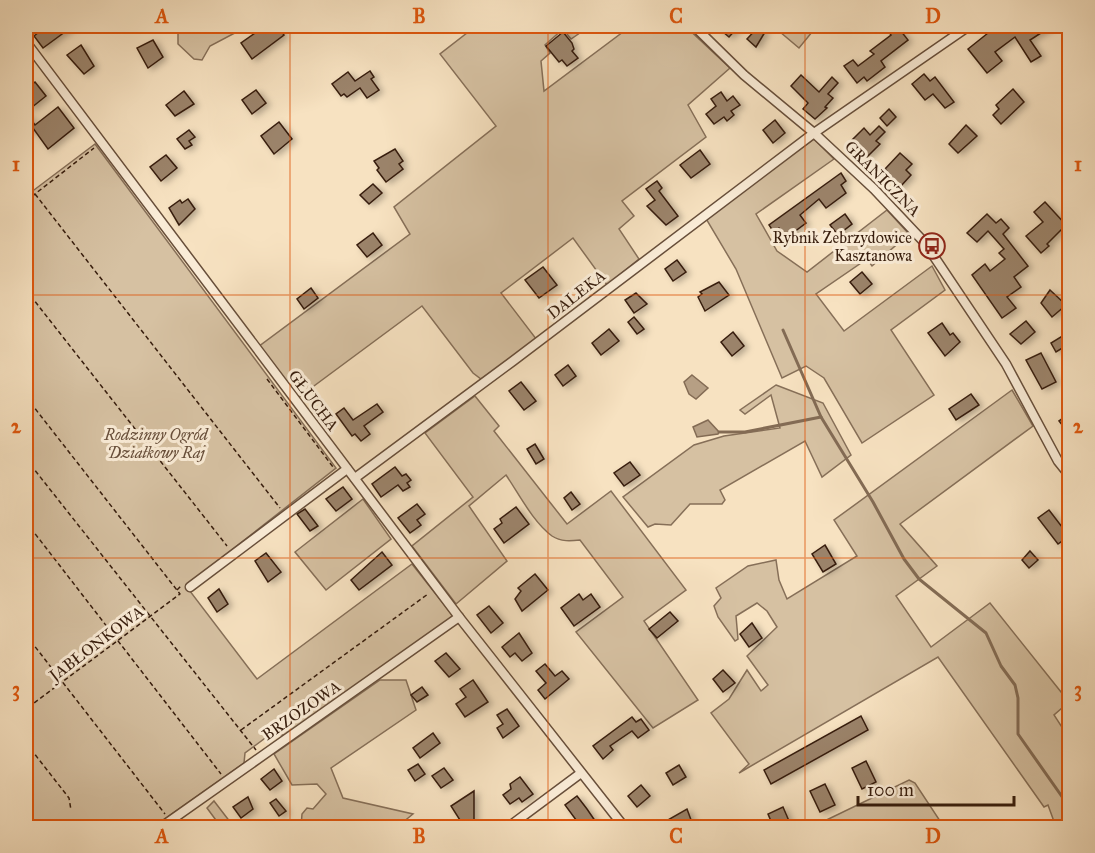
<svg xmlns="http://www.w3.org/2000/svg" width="1095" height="853" font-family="'IM FELL Great Primer',serif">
	<defs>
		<filter id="shadow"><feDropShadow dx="4" dy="2" stdDeviation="3" flood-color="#0004"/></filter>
	</defs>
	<rect width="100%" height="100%" fill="#f7e2c1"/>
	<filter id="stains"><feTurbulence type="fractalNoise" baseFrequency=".00333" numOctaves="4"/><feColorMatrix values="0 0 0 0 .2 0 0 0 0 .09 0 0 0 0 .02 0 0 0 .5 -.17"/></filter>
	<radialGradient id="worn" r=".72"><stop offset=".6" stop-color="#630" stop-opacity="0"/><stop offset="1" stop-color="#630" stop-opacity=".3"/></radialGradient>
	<!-- green -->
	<g fill="#d6c1a2" stroke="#866f58" stroke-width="1.5">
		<polygon points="178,26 248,26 210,46 202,60 194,59 178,44"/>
		<polygon points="476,26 590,26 571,39 563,29 545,45 550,53 541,61 544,91 631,26 685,26 730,68 688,105 706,137 622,201 634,216 619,229 639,259 607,285 573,238 501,293 537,340 481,379 473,373 422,306 295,400 258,347 410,234 394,207 496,126 440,54"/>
		<polygon points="773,26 817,26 799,48"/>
		<polygon points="814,139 834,159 756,214 777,251 807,272 887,210 909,234 872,266 867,259 816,294 844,331 932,266 945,290 891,330 934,395 862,443 824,378 806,366 782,378 736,269 705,217"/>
		<polygon points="95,144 336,468 186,586 257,679 412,564 454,617 287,736 272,733 245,753 244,763 153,827 26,828 26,196"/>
		<polygon points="776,385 823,403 851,455 822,477 805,441 720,490 725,500 722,504 690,504 671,525 655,524 648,527 623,497 694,445 724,436 780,428 771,395 745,414 740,410"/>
		<polygon points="1012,390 1033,426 900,524 937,566 896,596 931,647 990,603 1069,702 1054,715 1069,738 1069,827 1056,827 1048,805 1044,807 938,657 739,773 749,764 711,713 729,699 747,670 761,691 768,685 747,656 777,627 767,611 757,603 736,616 738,639 735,641 718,617 714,606 721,598 716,588 748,566 776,560 779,580 787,599 857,556 834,520"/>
		<path d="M 475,396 L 499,426 L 494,431 L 567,524 L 611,491 L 686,590 L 644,621 L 698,700 L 653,728 L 576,632 L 623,597 L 580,540 C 571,541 561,542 552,536 C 533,522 519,494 506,475 L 469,506 L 507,561 L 456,604 L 412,546 L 473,497 L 425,433 Z"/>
		<polygon points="363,499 391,539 326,590 295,552"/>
		<polygon points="380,680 406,680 416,710 331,768 343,798 413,814 397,827 301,827 302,814 307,808 313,809 326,794 317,784 292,785 274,754"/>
		<polygon points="909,780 915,783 944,827 812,827"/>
		<polygon points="214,801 234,827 221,827 207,808"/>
	</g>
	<!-- water -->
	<g fill="#b69f84" stroke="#836b54" stroke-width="1.5">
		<polygon points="692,375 708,388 696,399 689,394 684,382"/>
		<polygon points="708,420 719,432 718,434 697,437 693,427"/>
	</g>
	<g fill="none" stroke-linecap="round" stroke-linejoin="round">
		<!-- stream -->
		<g stroke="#836b54" stroke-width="3">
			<polyline points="783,330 821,417 873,502 904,559 919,579 986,633 1001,666 1015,685 1018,698 1018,734 1070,808"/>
			<polyline points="719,432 745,432 821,417"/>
		</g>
	</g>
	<!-- building -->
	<g fill="#9b836b" stroke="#371d0d" stroke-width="1.5" filter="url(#shadow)">
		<polygon points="47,26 73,26 43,48 34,36"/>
		<polygon points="265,26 278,26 284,35 252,59 241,43"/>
		<polygon points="716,26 739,26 729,37"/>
		<polygon points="759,26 765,32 756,47 747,39"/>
		<polygon points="897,26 908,40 881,61 885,67 867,81 864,77 857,83 844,66 853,60 858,66 874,54 870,51 891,35 889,32"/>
		<polygon points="990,26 1052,26 1030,40 1041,56 1031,62 1015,37 995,52 1002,61 987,73 968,49 993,29"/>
		<polygon points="563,32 572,43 574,49 572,51 578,58 567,66 562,60 559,62 546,46"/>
		<polygon points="153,40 163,57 148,68 137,48"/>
		<polygon points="81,45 94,66 84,74 67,55"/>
		<polygon points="370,71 374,77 371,79 379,90 367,98 360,88 347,97 344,94 341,96 332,84 348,72 355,81"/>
		<polygon points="924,74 930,81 935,77 954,102 945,108 933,94 925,100 912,84"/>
		<polygon points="801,75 819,92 832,77 838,83 828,94 833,98 825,107 827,108 815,119 803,109 808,103 791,86"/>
		<polygon points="35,82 46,96 31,108 26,101 26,89"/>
		<polygon points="1013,89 1024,102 1001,124 993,115 999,109 996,105"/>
		<polygon points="256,90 266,103 252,114 242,100"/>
		<polygon points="184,91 194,104 175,116 166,105"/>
		<polygon points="721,92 727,101 733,96 740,105 731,111 734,115 727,121 724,117 714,124 706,114 716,106 711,99"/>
		<polygon points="58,107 74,128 48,149 33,128 26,134 26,113 35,125"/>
		<polygon points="889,109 896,117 887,126 880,118"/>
		<polygon points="775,120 785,133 773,143 763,130"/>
		<polygon points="279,122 292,139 274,154 261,136"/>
		<polygon points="966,125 977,136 958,153 949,144"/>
		<polygon points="879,126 885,132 876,141 880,144 867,157 851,141 864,128 870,135"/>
		<polygon points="189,130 195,137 189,141 192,145 185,149 177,139"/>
		<polygon points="395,149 403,161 399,164 403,169 386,182 377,170 379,168 374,161"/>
		<polygon points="700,150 710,164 691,178 680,165"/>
		<polygon points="900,153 912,164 906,170 911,175 900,187 885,169"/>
		<polygon points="166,155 177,168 161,181 150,167"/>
		<polygon points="841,173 846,181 841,185 846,193 826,208 819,199 800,215 806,223 786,238 779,228 775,234 769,225"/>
		<polygon points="657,181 662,188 659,191 678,216 666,225 647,206 655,200 646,189"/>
		<polygon points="373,184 382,193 369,204 360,195"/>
		<polygon points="188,199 195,209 179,225 169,208 180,200 182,203"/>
		<polygon points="1045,202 1066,225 1047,244 1049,246 1041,253 1026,236 1043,222 1034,212"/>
		<polygon points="845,214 852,224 838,235 830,225"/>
		<polygon points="987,214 996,223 1001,219 1009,228 1003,234 1028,266 1014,277 1021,287 1007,297 1016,308 1002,318 972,275 985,264 990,271 1005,259 999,253 1004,249 988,231 977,242 967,233"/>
		<polygon points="373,233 382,245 367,257 357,245"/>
		<polygon points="677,260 686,272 673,281 665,269"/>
		<polygon points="543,267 557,285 539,298 525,280"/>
		<polygon points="862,272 872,284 860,294 850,282"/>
		<polygon points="719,282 729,295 705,311 698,297 702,294 700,292"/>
		<polygon points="311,288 318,298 304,309 297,299"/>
		<polygon points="1050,290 1066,305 1052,317 1041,303"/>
		<polygon points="636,293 647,304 634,313 625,300"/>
		<polygon points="634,317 644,329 637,334 628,322"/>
		<polygon points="1026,321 1035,332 1021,344 1010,334"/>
		<polygon points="942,323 950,335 953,333 960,342 945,356 928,333"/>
		<polygon points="609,329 619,341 601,355 592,343"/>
		<polygon points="733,332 744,346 732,356 721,342"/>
		<polygon points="1064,335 1069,344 1056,352 1051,343"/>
		<polygon points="1041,353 1056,382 1042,389 1026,360"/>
		<polygon points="568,365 576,376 563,386 555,375"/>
		<polygon points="521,382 536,401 524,410 509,391"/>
		<polygon points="971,394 979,405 956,420 949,409"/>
		<polygon points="377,404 383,412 364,426 370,434 361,441 355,434 352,436 336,414 344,408 353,420"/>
		<polygon points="1070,413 1070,435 1059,421"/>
		<polygon points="535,444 544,459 536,464 527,449"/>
		<polygon points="630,462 640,475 624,486 614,473"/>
		<polygon points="395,467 402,476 406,474 411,480 407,483 410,487 403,491 398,485 381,497 372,484"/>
		<polygon points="343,487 352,499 336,511 326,499"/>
		<polygon points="571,492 580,504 572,510 564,498"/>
		<polygon points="417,504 425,514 417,520 421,525 410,533 398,518"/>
		<polygon points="516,507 529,524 504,543 494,529 502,523 500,519"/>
		<polygon points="305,509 318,526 310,531 297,514"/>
		<polygon points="1049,510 1069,536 1058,544 1038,518"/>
		<polygon points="825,545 836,564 823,572 812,554"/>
		<polygon points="1030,551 1038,560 1029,568 1022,560"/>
		<polygon points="382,552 392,565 359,590 351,580"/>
		<polygon points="266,553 281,572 268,582 255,561"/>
		<polygon points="535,574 548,590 522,611 515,599 521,591 518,588"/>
		<polygon points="219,589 228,604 217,612 208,598"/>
		<polygon points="579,594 583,600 591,594 600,607 574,626 561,608"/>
		<polygon points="489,606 503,623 491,633 477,615"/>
		<polygon points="670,612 678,621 657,638 649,629"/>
		<polygon points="752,623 762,638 749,647 740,634"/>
		<polygon points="519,633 532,653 522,661 515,653 510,657 502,647"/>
		<polygon points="446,653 460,669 449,677 435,661"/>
		<polygon points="545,664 555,676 562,671 569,679 545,699 538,690 546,683 536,671"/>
		<polygon points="723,670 735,683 723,692 713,679"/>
		<polygon points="473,680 488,702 465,717 456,704 466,697 460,689"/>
		<polygon points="422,687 428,695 417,702 411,695"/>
		<polygon points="507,709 519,726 503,738 497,728 503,724 497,715"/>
		<polygon points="861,716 868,730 771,784 764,770"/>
		<polygon points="632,717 636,722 641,719 649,730 638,738 632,731 610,746 613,750 603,759 593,746"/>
		<polygon points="433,733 440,743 420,758 413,748"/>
		<polygon points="866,761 876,782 862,789 852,768"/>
		<polygon points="418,764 425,774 415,781 408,770"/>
		<polygon points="679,765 686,777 673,785 666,773"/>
		<polygon points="444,768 453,780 441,788 432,776"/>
		<polygon points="274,769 282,781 270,790 261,779"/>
		<polygon points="520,777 533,794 522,802 519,798 510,804 503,795 511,789 510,784"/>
		<polygon points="825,784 835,805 820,812 810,791"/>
		<polygon points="641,785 650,796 637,807 628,796"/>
		<polygon points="474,791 474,828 465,828 451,806"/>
		<polygon points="577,796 587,809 600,828 582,828 565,805"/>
		<polygon points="248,797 253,809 241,818 233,807"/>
		<polygon points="276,799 286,811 279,816 270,803"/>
		<polygon points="783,807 792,828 774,828 768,814"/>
		<polygon points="687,809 694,828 669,828 666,821"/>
	</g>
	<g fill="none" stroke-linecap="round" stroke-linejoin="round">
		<!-- street casing -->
		<g stroke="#674e3a" stroke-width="11">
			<g id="street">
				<polyline points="694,26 744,75 814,133 874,189 925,243 1006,364 1058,461 1070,476"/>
				<polyline points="26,42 459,617 625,828"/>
				<polyline points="355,478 513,361 814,133 969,26"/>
				<polyline points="190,587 347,469"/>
				<polyline points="160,828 459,617"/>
				<polyline points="507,828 581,773"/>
			</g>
		</g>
		<!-- path -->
		<g stroke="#371d0d" stroke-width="1.5" stroke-dasharray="4.5 3" stroke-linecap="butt">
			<polyline points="35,194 280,508"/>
			<polyline points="26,201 94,148"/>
			<polyline points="26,290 227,546"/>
			<polyline points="267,379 333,467"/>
			<polyline points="26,397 180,594 26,709"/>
			<polyline points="26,459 256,750"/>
			<polyline points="26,522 221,774"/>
			<polyline points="177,590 181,586"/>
			<polyline points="26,635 165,814"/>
			<polyline points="241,730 428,594"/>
			<polyline points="26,743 69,798 71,810"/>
		</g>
		<!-- street -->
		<use href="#street" stroke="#faecd7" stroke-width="8"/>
	</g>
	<!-- grid -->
	<path fill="none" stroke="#df560c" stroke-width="1.5" stroke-opacity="0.55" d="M 290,26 L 290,828M 548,26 L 548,828M 805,26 L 805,828M 26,295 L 1070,295M 26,558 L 1070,558"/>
	<!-- icons -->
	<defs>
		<g id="bus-ring" transform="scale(1.35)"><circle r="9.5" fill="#faecd7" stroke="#8f2418" stroke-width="1.5"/><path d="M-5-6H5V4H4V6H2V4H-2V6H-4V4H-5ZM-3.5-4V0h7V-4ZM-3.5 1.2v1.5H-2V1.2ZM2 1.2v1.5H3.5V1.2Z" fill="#8f2418"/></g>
	</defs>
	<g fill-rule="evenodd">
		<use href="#bus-ring" x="932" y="246"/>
	</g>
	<g text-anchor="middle" stroke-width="6" stroke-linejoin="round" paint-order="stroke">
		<!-- street labels -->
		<g font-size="16" fill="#371d0d" stroke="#faecd7">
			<text transform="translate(883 178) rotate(45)" y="6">GRANICZNA</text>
			<text transform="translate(576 294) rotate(-38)" y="6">DALEKA</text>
			<text transform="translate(314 400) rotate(53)" y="6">GŁUCHA</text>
			<text transform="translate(96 643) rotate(-37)" y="6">JABŁONKOWA</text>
			<text transform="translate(301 710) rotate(-35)" y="6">BRZOZOWA</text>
		</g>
		<!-- poi labels -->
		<g font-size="16" fill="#371d0d" stroke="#faecd7" text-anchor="end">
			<text x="912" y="243">Rybnik Zebrzydowice<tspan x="912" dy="18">Kasztanowa</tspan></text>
		</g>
		<!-- park labels -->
		<g font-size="16" font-style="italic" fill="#674e3a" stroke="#faecd7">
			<text x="156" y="440">Rodzinny Ogród<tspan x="156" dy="18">Działkowy Raj</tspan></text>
		</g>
	</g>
	<!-- margin -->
	<rect width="1095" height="853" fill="none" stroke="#f7e2c1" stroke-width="66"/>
	<!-- scale -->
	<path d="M858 796v9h156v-9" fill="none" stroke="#371d0d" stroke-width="3"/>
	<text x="867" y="796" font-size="18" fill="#371d0d" stroke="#faecd7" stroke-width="4.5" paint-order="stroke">100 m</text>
	<rect x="33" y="33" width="1029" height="787" fill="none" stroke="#df560c" stroke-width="2"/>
	<g font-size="20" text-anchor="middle" font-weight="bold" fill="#df560c">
		<text x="162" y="23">A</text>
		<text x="419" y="23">B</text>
		<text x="676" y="23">C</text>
		<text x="933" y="23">D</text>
		<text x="16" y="171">1</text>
		<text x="1078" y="171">1</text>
		<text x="16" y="433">2</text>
		<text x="1078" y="433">2</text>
		<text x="16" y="696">3</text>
		<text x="1078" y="696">3</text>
		<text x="162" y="843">A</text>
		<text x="419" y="843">B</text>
		<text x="676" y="843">C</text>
		<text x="933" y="843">D</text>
	</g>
	<rect width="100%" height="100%" filter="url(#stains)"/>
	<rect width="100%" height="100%" fill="url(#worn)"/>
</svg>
